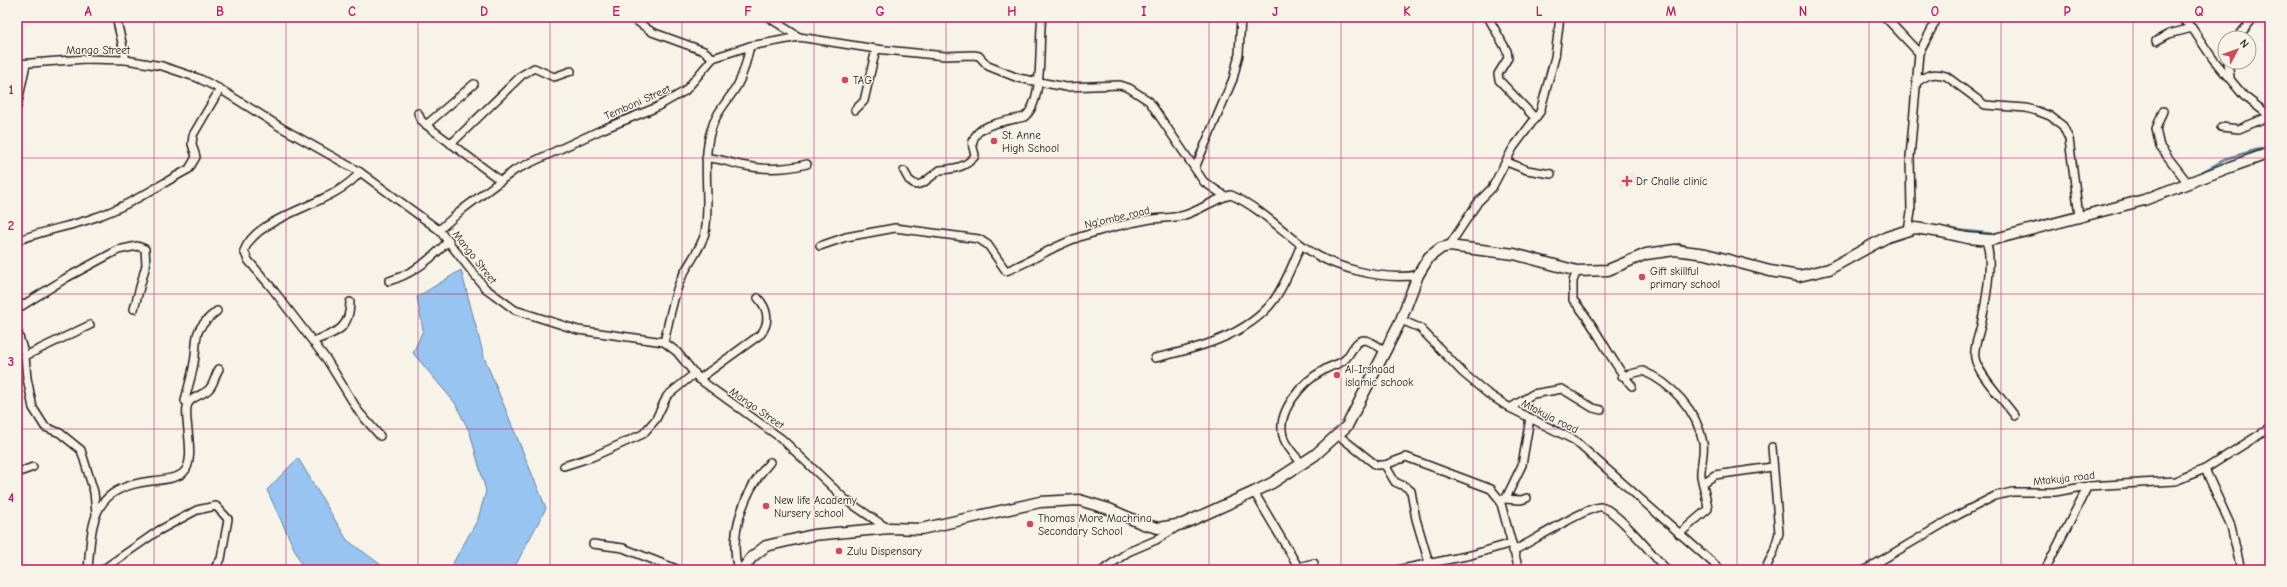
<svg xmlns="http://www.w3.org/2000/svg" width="2287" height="587" font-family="'Comic Neue',sans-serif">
	<rect width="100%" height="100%" fill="#f7f3e8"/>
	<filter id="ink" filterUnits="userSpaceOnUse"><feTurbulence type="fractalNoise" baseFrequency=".025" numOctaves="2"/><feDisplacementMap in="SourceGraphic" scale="8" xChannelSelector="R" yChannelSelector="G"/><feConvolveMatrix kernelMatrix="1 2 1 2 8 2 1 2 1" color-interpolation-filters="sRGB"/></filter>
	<g filter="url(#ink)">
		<!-- built -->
		<polygon fill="#f2e5eb" points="1632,172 1637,183 1622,189 1617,178"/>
		<!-- water -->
		<g fill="#97c4f1" stroke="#66819c">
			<polygon points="461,270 484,357 546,508 513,570 449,570 478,519 486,491 470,433 455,403 413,353 423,330 417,297"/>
			<polygon points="298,458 347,540 388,570 304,570 267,490"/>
		</g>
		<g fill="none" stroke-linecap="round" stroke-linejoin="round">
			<!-- stream -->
			<g stroke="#66819c" stroke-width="2.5">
				<polyline points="2196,175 2228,158 2270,146"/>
				<polyline points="2063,216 2114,203"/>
				<polyline points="1949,229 1994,234 2002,232"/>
				<polyline points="1673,246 1679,244 1689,247"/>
			</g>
			<!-- street casing -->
			<g stroke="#1c1c1c" stroke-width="10">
				<g id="street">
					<polyline points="116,17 126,60"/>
					<polyline points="631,17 652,32 704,51 713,58"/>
					<polyline points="768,17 799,37"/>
					<polyline points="1488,17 1507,51 1508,58 1498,74 1499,80 1535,118"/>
					<polyline points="1885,17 1919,53"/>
					<polyline points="2180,17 2192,28 2213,59 2244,96 2270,116"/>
					<polyline points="2237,38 2251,21 2251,17"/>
					<polyline points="2156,41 2169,34 2192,28"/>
					<polyline points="2228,62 2230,77"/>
					<polyline points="17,64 86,59 126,60 162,66 198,78 220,89 282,128 360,172 439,230 485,288 515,310 578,330 664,342 677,352 699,379 782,439 846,500 887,528"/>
					<path d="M 1916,83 C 1926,75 1933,72 1946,76 L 1985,105 L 2026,108 L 2037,111 L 2050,116 L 2063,126 L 2069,139 L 2079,216"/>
					<polyline points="17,107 26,64"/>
					<polyline points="855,110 864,101 876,49"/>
					<polyline points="2163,111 2156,129 2160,147 2188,183"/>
					<polyline points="418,113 421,120 430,128 501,181"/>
					<polyline points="426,125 474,84"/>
					<polyline points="2221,127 2239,129 2270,116"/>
					<polyline points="451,144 522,75 534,68 554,77 571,71"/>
					<path d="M 706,158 C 721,158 732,164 746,166 C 766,170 787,169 807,164"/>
					<polyline points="1507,162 1527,170 1551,174"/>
					<polyline points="1195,168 1233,79 1239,54 1241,17"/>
					<path d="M 904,171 L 909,180 L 916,185 L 923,183 L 940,170 C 953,169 965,168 975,156 C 975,151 971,147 973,141 C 977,123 1009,121 1024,117 C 1045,103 1038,41 1042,17"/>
					<path d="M 360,172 C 334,206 257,214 244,251 L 248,260 L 271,287 L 327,360 L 359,412 L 380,436"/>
					<polyline points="439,230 463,209 515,170 603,129 655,108 685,91 713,58 750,46 799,37 876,49 945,56 974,55 979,56 988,66 1018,78 1066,87 1120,85 1129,88 1149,101 1204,182 1225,196"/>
					<polyline points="1908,230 1911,212 1910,157 1919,53 1938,17"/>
					<path d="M 1985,240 C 1995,257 1985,306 1981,325 C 1979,335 1973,348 1975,358 C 1977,373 2005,402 2015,416"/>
					<path d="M 17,241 C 43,230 70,227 96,217 C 129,206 159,185 189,169 L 196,157 L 192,144 L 193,135 L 220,89"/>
					<path d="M 820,246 L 846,237 L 895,228 L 979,239 L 988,245 L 1006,271 C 1033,261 1057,243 1086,235 C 1107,228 1129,223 1151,219 C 1161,218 1171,218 1181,216 C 1199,212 1213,199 1231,195 C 1257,206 1280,229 1303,246 C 1331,268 1383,281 1418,275"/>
					<polyline points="1449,246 1478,202 1492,188 1513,148 1540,112 1555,57 1560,17"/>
					<path d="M 1577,271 L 1573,281 L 1573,300 C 1597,326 1609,360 1632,386"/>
					<path d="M 389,281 C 413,274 432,259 449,240"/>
					<polyline points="17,309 66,278 118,250 137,246 145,249 146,265 134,309"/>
					<polyline points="1401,320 1420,328 1463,373 1487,393 1510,408 1574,440 1721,570"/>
					<polyline points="17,330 25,356 27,378 33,408 45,427 60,433 81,450 94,492 96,514"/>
					<path d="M 313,341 C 335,333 350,330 350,302"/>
					<path d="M 664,342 C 669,322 672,301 680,281 C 687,265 701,249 705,233 C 711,199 701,163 711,130 C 716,112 728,101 737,86 C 744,74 747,59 750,46"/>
					<polyline points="25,356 90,325"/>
					<path d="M 1155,358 C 1195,349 1248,336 1274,300 C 1286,283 1293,263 1301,245"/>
					<path d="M 1622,376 L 1643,371 C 1672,384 1697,410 1703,443 C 1705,454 1700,465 1701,476 C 1703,487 1707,498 1708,509 L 1679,534"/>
					<path d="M 699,379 L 761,334 C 770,322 768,309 758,298"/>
					<path d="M 185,401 C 187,390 191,379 193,368 C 200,337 188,334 217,311"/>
					<polyline points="1510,408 1533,394 1562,389 1593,408 1601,410"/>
					<polyline points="1338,435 1376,465 1385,465 1406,457 1491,489 1500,500 1519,570"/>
					<path d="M 1302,464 C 1297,457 1287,448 1284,439 C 1274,413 1303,381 1324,370 C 1330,366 1337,365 1343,361 C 1351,356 1353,341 1364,340 C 1371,340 1379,348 1386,351"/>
					<polyline points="1385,465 1395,482 1406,487 1411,491 1416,519 1429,563"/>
					<polyline points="564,466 592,457 643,434 656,419 667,396 695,373"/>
					<polyline points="2205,469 2231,526 2241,570"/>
					<polyline points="17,473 33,467"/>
					<polyline points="1703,483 1715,475 1772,467"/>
					<polyline points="1254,492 1300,570"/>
					<polyline points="1506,498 1522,465 1530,418"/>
					<polyline points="1502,499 1521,500 1527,498"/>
					<polyline points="593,544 623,548 679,570"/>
					<path d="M 1513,551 C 1528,544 1589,505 1601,507 C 1615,508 1655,558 1667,570"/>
					<polyline points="1298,567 1314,563"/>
					<path d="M 88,570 C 92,519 92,488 151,481 C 160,480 176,479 183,473 C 197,461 184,422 187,407 C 189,397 201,396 208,390 C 215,384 214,376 219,369"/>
					<polyline points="102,570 158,531 197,510 216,506 228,519 221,559 213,570"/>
					<path d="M 738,570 C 728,534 745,489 770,462"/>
					<polyline points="1103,570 1128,552 1156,540 1177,527"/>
					<polyline points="1397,570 1471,555 1512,543"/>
					<polyline points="1765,570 1774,551 1779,533 1772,447"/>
					<polyline points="1865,570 1958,515 1995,496 2012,492 2055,492 2088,486 2175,481 2205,469 2270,428"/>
					<polyline points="2045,570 2088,486"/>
				</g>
			</g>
			<!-- secondary casing -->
			<g stroke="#1c1c1c" stroke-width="13">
				<polyline id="secondary" points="742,570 752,557 766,546 813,535 890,528 921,529 1040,502 1079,500 1109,509 1143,524 1158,528 1183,524 1254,492 1272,483 1315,455 1347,426 1401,320 1418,275 1429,257 1441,248 1449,246 1514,254 1577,271 1608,270 1646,254 1675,250 1706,254 1770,271 1799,276 1829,269 1887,237 1915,228 1941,232 1967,238 1991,240 2144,200 2230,167 2270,153"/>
			</g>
			<!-- street -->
			<use href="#street" stroke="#f7f3e8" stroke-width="7"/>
			<!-- secondary -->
			<use href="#secondary" stroke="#f7f3e8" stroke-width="10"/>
		</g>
	</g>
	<!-- grid -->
	<path fill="none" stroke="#c2185b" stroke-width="1" stroke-opacity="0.55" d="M 154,17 L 154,570M 286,17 L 286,570M 418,17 L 418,570M 550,17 L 550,570M 682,17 L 682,570M 814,17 L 814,570M 946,17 L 946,570M 1078,17 L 1078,570M 1209,17 L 1209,570M 1341,17 L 1341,570M 1473,17 L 1473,570M 1605,17 L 1605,570M 1737,17 L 1737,570M 1869,17 L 1869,570M 2001,17 L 2001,570M 2133,17 L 2133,570M 17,158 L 2270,158M 17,294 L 2270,294M 17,429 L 2270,429"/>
	<!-- markers -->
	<g fill="#d1495b" stroke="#f7f3e8" stroke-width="1.5">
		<circle cx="845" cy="80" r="4"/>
		<circle cx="994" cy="141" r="4"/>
		<path d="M1625 175h4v4h4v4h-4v4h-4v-4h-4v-4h4z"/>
		<circle cx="1642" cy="277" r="4"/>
		<circle cx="1337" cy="375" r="4"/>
		<circle cx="766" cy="506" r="4"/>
		<circle cx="1030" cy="524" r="4"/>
		<circle cx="839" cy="551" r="4"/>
	</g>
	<g text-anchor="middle" stroke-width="3" stroke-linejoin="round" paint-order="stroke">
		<!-- street labels -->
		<g font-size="11" fill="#1c1c1c" stroke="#f7f3e8">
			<text x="98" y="54">Mango Street</text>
			<text transform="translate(637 102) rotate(-24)" y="4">Temboni Street</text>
			<text transform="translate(1117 217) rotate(-13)" y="4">Ng'ombe road</text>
			<text transform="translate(475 257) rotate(52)" y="4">Mango Street</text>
			<text transform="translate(757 408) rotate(35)" y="4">Mango Street</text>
			<text transform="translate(1550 416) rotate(27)" y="4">Mtakuja road</text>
			<text transform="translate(2064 478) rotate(-6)" y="4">Mtakuja road</text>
		</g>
		<!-- poi labels -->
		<g font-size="11" fill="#1c1c1c" stroke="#f7f3e8" text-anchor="start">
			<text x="853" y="84">TAG</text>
			<text x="1002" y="139">St. Anne<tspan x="1002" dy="13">High School</tspan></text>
			<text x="1636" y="185">Dr Challe clinic</text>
			<text x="1650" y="275">Gift skillful<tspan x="1650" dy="13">primary school</tspan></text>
			<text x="1345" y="373">Al-Irshaad<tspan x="1345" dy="13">islamic schook</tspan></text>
			<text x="774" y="504">New life Academy<tspan x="774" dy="13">Nursery school</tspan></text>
			<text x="1038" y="522">Thomas More Machrina<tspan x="1038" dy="13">Secondary School</tspan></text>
			<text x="847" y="555">Zulu Dispensary</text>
		</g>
	</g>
	<!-- margin -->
	<rect width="2287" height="587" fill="none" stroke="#f7f3e8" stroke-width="44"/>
	<!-- north arrow -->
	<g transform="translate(2237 50) rotate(49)"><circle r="19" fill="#f7f3e8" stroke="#9f9d96"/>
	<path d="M0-3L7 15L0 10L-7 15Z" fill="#d1495b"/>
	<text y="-6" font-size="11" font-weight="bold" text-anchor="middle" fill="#1c1c1c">N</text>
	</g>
	<rect x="22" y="22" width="2243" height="543" fill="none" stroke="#c2185b" stroke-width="1.5"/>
	<g font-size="13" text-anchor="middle" font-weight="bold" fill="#c2185b">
		<text x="88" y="16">A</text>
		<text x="220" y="16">B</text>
		<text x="352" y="16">C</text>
		<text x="484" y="16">D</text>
		<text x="616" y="16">E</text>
		<text x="748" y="16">F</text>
		<text x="880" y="16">G</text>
		<text x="1012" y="16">H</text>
		<text x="1144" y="16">I</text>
		<text x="1275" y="16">J</text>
		<text x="1407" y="16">K</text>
		<text x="1539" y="16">L</text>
		<text x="1671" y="16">M</text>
		<text x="1803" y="16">N</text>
		<text x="1935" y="16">O</text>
		<text x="2067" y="16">P</text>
		<text x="2199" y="16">Q</text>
		<text x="11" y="94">1</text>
		<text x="11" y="230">2</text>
		<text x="11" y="366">3</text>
		<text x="11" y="502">4</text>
	</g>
</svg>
